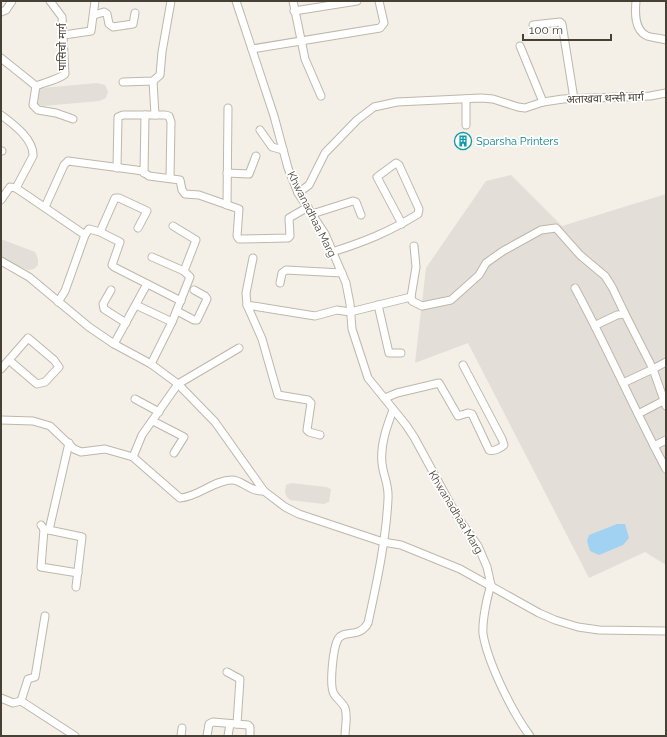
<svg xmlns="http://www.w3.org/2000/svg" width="667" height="737" font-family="Raleway,'Noto Sans Devanagari',sans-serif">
	<rect width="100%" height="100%" fill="#f4efe7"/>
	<!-- industrial -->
	<g fill="#e3ded8">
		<polygon points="97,83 105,85 108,92 106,98 99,101 43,106 37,104 35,91 42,88"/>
		<polygon points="511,175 562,226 666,194 666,565 645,552 589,578 468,343 415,363 426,268 486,181"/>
		<polygon points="1,239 35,252 38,259 38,265 34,269 28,270 1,259"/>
		<polygon points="291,483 326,487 331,489 329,502 324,504 290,500 286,496 285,491 286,485"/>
	</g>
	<!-- water -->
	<polygon fill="#a2d2f2" points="617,524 625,524 629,538 623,545 599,555 590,551 587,541 589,535"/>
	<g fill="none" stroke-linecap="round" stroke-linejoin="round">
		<!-- minor casing -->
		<g stroke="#bfb7a9" stroke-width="9">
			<g id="minor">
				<path d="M 50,1 L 62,17 L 65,74 C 58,80 45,82 36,86 L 33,105 L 38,110 L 56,113 L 73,119"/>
				<polyline points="236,1 274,116 288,168 298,193 325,234 346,283 350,304 352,329 368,378 406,425 414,437 457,516 478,546 487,567 491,585"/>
				<polyline points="293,1 305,59 321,96"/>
				<path d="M 636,1 C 635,12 634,30 647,36 C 653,38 660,38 666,40"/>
				<polyline points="294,11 357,1"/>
				<polyline points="1,12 6,10 12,1"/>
				<polyline points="94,15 104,12 107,14 109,24 113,27 133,24 135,13"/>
				<polyline points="533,25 560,22 562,24 574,99"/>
				<polyline points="64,35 91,31 95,1"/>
				<polyline points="520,46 543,102"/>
				<polyline points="252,49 380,28 384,23 379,1"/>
				<polyline points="1,58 36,86"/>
				<polyline points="153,81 155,115"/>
				<polyline points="123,82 153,81 160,75 162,52 171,1"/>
				<path d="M 1,115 C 13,124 34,139 33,156 L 16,188"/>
				<polyline points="466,125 466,99"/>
				<polyline points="260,130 272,147 283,150"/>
				<polyline points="1,151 2,151"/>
				<polyline points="117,168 118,117 123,115 165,115 169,116 171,122 170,178"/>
				<polyline points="144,173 145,115"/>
				<polyline points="227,173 249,174 256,156"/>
				<polyline points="298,193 309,185 325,153 357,120 374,107 397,102 481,98 493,99 518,107 525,108 543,102 563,99 650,96 666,93"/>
				<polyline points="1,200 10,187 16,188 85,235"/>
				<polyline points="227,205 228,108"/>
				<polyline points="45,207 64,165 68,161 136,170 142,171 149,176 180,180 182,190 185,194 199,195 239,209 237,236 239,239 288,238 290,236 289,218 308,207"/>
				<polyline points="312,214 353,201 356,202 361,215"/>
				<polyline points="100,232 115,198 119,198 147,211 138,228"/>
				<path d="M 332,252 C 364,242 389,232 418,214 L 419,209 L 399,165 L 396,163 L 377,177 L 402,224"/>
				<polyline points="152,257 184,271"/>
				<polyline points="1,261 29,277 89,327 114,344 151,364 178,384 215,422 264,491 285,507 299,514 383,542 401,545 460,569 539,613 555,620 578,627 599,630 666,631"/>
				<polyline points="280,283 282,273 286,270 342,273"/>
				<path d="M 575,288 C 607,347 634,409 666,469"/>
				<polyline points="111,290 103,304 104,309 126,323"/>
				<polyline points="411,297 416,267 414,246"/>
				<polyline points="58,302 65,291 85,235 89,229 100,232 120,242 112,265 114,267 181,301"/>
				<polyline points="136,305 172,322"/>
				<polyline points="247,305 246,293 253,258"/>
				<polyline points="378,305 389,353 401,353"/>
				<polyline points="177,311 194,320 197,320 207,299 205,296 194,290"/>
				<polyline points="114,344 147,284"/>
				<polyline points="666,362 653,369 666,406"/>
				<polyline points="151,364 172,322 190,277 184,271 196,240 173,226"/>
				<polyline points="1,369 28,338 54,360 59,367 45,382 37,384 10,361"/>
				<polyline points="623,383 653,369 625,314"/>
				<path d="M 385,398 L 397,393 L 439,383 L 458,416 L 468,413 L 472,414 L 489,450 C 493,452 501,448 504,445 L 502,439 L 463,365"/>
				<polyline points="135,399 159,412"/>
				<polyline points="638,414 663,401"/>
				<polyline points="1,420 33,421 50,426 74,449 81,452 105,449 133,457 142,435 178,384 239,348"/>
				<polyline points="153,421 184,437 174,453"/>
				<polyline points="320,435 309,432 307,430 311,403 308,400 278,395 262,339 247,305 315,316 337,310 350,312 411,297 412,301 422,306 451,300 479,275 486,263 503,251 541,230 556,228 580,255 605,276 612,287 625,314 617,315 596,325"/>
				<polyline points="654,446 666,440"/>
				<path d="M 133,457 L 180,498 C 198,497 214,480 232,480 C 242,480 250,492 264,491"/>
				<polyline points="41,525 44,529 82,537 76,587"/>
				<polyline points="44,529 41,567 78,573"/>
				<polyline points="49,530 69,443"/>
				<path d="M 491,585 C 487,597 482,621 483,634 C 488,663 512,712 530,736"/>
				<polyline points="227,672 240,679 237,724"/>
				<polyline points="1,698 13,703 21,701 75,736"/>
				<polyline points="21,701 28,679 35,677 45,616"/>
				<polyline points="181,736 182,728"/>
				<polyline points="207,736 209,724 213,722 248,725 250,727 250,736"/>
				<polyline points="228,736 230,724"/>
				<path d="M 345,736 C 345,727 348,717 345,708 C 343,703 337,699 334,694 C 329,686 333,648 338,639 C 344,629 359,639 368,623 C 377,582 386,540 388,499 C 389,483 383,476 382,463 C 380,445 387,426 393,410"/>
			</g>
		</g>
		<!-- minor -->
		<use href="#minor" stroke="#fff" stroke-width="7"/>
	</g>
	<!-- icons -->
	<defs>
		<g id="building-ring" transform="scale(0.9)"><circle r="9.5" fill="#fff" stroke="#0f9aa8" stroke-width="1.5"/><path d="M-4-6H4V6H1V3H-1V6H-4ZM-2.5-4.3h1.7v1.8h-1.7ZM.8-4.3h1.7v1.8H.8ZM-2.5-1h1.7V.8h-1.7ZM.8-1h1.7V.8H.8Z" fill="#0f9aa8"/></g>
	</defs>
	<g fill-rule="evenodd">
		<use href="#building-ring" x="463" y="141"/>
	</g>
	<g text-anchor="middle" stroke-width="3.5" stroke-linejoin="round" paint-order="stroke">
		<!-- street labels -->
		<g font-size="11" fill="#474035" stroke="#fff">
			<text transform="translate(62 47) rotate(-90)" y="4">पासिचो मार्ग</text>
			<text transform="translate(605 98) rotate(-2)" y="4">अताखवा थन्सी मार्ग</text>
			<text transform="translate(312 214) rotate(63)" y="4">Khwanadhaa Marg</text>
			<text transform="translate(456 512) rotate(59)" y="4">Khwanadhaa Marg</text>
		</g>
		<!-- culture labels -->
		<g font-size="11" fill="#0d838f" stroke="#fff" text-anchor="start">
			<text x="476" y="145">Sparsha Printers</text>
		</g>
	</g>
	<!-- border -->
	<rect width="667" height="737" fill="none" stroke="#474035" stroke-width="4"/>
	<!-- scale -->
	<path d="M523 34v6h88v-6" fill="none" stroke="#474035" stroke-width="2"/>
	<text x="529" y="34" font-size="12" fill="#474035" stroke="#ffffff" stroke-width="3" paint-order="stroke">100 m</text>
</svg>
